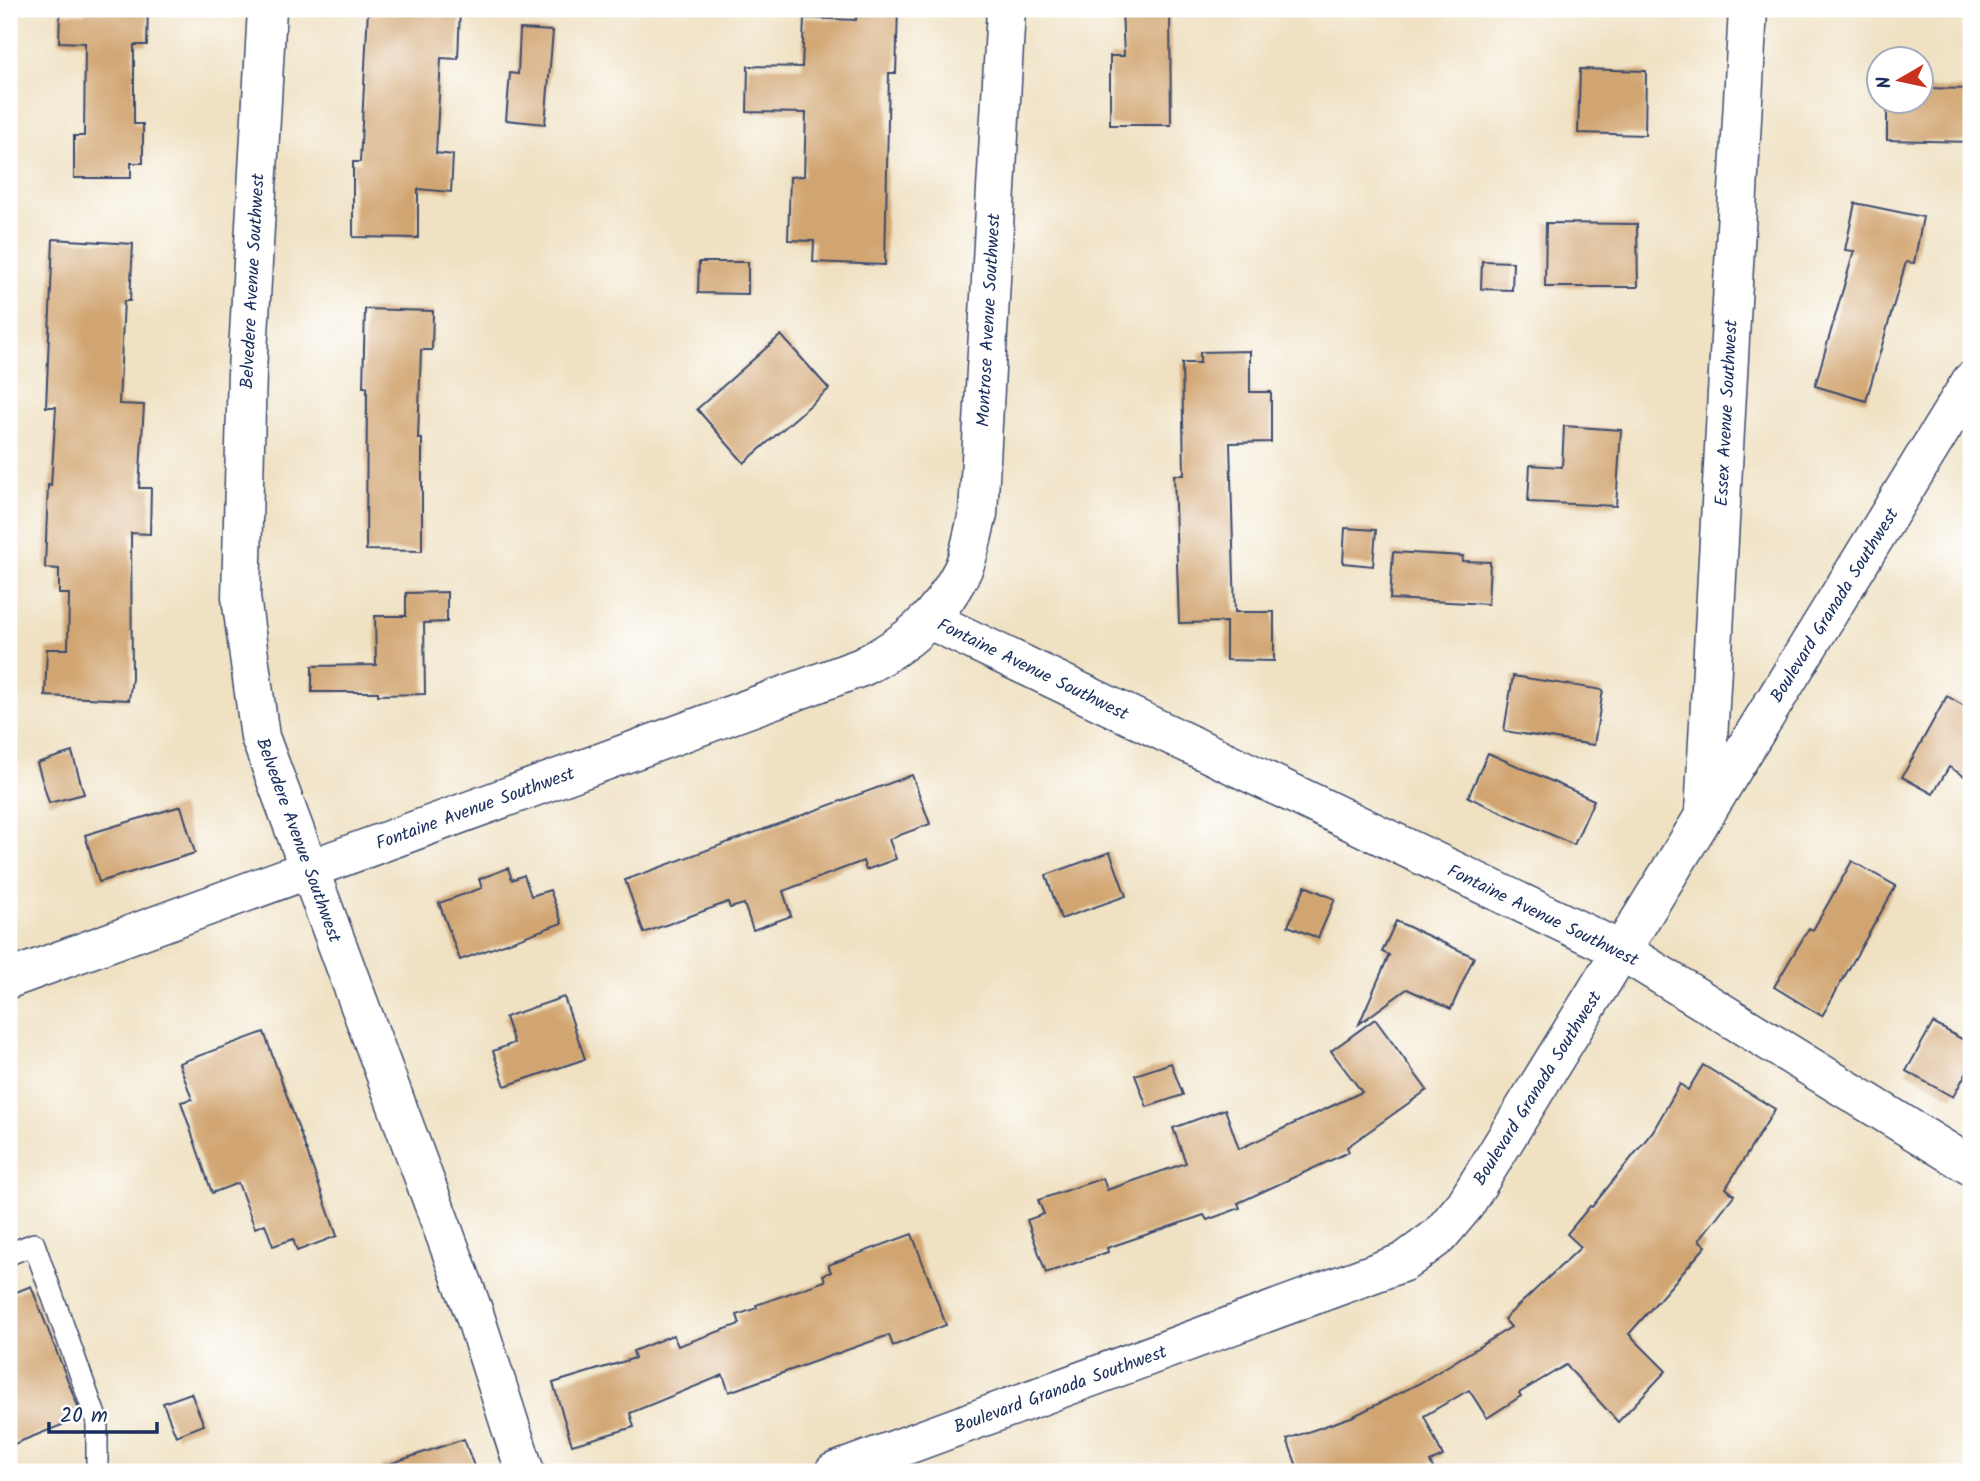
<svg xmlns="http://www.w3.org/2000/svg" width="1980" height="1481" font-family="Kalam,sans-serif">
	<rect width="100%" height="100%" fill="#fff"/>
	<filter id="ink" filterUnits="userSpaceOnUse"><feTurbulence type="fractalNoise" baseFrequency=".0143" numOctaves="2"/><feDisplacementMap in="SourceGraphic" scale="14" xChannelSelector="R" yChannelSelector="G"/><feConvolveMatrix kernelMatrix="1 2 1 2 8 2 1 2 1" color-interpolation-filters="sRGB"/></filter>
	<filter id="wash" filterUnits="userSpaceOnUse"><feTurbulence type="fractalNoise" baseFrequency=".00686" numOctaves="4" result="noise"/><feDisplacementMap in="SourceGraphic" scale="28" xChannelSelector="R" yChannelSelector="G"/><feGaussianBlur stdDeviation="1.57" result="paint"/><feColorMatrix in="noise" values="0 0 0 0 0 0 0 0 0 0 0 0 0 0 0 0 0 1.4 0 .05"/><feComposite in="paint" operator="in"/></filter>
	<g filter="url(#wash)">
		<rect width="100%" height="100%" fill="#efe1c2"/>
		<g id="blocks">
			<!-- building -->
			<g fill="#d1a571">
				<polygon points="85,9 148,9 147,45 134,45 134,124 143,124 143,163 131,163 131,178 74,178 74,136 84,136 85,43 59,42 60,13 85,14"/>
				<polygon points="368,9 460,9 458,59 441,58 436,153 453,155 451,192 418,189 418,238 353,237 353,162 360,162"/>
				<polygon points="857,9 898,9 896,73 889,73 885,265 813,262 814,241 788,240 790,177 804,176 806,113 747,112 748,66 802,67 804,18 856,20"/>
				<polygon points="1122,9 1170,9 1171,125 1110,125 1110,56 1124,56"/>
				<polygon points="520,29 553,31 545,124 506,120 510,73 518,74"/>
				<polygon points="1580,69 1646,71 1645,135 1578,133"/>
				<polygon points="1921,88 1971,89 1971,142 1887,140 1887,109 1911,109 1911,102 1921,102"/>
				<polygon points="1855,203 1923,217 1914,263 1906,262 1866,401 1815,386 1854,251 1845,250"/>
				<polygon points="1546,223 1637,224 1638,287 1545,287"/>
				<polygon points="53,239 133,244 130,301 124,301 119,404 144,405 139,488 151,488 150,534 131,533 132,678 129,700 45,696 47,649 68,649 69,594 59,594 59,569 45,568 48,485 51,486 56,407 46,407"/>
				<polygon points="1482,261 1513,262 1512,290 1481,289"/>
				<polygon points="699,262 748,262 748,294 698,293"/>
				<polygon points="365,309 433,311 432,350 421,350 418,439 422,439 422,551 366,550 367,387 363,387"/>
				<polygon points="781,335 829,389 744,463 697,409"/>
				<polygon points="1250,351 1250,392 1271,392 1271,442 1230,443 1235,612 1274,612 1274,661 1226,660 1226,622 1179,623 1174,475 1184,475 1182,363 1200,363 1200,352"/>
				<polygon points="1564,426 1621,430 1616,506 1528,502 1530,465 1562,467"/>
				<polygon points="1345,528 1376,530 1373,566 1343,563"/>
				<polygon points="1393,552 1463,556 1462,561 1490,562 1488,604 1390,599"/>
				<polygon points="447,592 447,622 424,623 425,694 378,695 378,692 312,692 312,666 376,665 375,616 406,616 406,593"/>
				<polygon points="1513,676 1603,690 1594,745 1504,731"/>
				<polygon points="1947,696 1971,710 1971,780 1949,767 1933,794 1902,777"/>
				<polygon points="72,752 84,794 49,803 37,763"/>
				<polygon points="1488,753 1594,800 1574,845 1468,797"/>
				<polygon points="912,775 930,824 889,839 896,859 866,870 863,861 783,891 791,916 753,930 744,904 730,908 728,902 644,933 625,880"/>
				<polygon points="181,806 195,853 99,882 85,835"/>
				<polygon points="1110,852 1126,896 1061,919 1046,875"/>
				<polygon points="1852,861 1896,886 1822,1016 1774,987 1809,928 1813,930"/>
				<polygon points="508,868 512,880 524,875 531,896 550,890 562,923 460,960 439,903 482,888 479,879"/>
				<polygon points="1305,886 1335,899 1318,938 1288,926"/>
				<polygon points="1396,921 1474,957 1451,1009 1407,989 1359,1024 1389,955 1382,952"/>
				<polygon points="564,997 585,1059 505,1086 493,1051 514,1043 505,1017"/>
				<polygon points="1375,1019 1427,1090 1347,1147 1349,1152 1238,1203 1240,1208 1207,1220 1204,1215 1107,1248 1108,1252 1046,1273 1027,1220 1044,1214 1038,1200 1103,1178 1107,1190 1186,1163 1173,1128 1225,1109 1239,1149 1362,1092 1331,1051"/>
				<polygon points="1933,1023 1971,1044 1971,1064 1953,1097 1906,1071"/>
				<polygon points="264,1032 337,1236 297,1251 293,1239 273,1246 265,1224 255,1228 238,1183 212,1193 181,1102 192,1099 179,1063"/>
				<polygon points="1171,1063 1183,1095 1147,1107 1135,1075"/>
				<polygon points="1703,1065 1775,1109 1726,1188 1734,1195 1699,1240 1706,1246 1629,1334 1666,1371 1618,1422 1566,1365 1519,1393 1521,1396 1487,1418 1469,1390 1424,1416 1443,1456 1430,1462 1435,1472 1299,1472 1287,1439 1354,1416 1420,1383 1511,1327 1504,1319 1581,1247 1567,1234 1590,1206 1592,1207 1653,1131 1680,1084 1688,1090"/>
				<polygon points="912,1234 946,1325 893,1346 889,1335 729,1392 723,1375 630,1413 634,1427 572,1445 553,1383 635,1358 633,1351 673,1335 678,1346 740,1324 737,1315 757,1308 756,1305 825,1281 823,1275 831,1272 828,1265"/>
				<polygon points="31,1286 82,1417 9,1446 9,1295"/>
				<polygon points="191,1393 204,1425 176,1436 163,1403"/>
				<polygon points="464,1439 476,1472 381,1472 380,1467"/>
			</g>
		</g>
	</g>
	<g filter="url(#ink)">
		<use href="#blocks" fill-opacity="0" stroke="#3b4a6d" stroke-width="2"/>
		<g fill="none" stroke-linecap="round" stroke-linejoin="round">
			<!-- service casing -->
			<g stroke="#3b4a6d" stroke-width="24">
				<polyline id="service" points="9,1254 34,1244 97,1421 97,1472"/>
			</g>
			<!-- minor casing -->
			<g stroke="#3b4a6d" stroke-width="41">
				<g id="minor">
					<polyline points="267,9 247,371 241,597 260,737 474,1313 525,1472"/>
					<polyline points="930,620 1622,951 1971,1166"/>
					<polyline points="1704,814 1748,9"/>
					<path d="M 9,979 L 862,667 C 908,643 937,619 962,571 C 970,555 973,532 978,514 L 1006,9"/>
					<polyline points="834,1472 1404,1262 1439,1236 1465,1205 1971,381"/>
				</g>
			</g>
			<!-- service -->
			<use href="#service" stroke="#fff" stroke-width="21"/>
			<!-- minor -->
			<use href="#minor" stroke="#fff" stroke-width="38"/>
		</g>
	</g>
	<g text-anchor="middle" stroke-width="5" stroke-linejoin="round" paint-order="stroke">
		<!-- street labels -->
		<g font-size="18" fill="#1b2f5e" stroke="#fff">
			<text transform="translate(252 281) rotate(-87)" y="6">Belvedere Avenue Southwest</text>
			<text transform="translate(988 320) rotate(-87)" y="6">Montrose Avenue Southwest</text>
			<text transform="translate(1726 413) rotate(-87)" y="6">Essex Avenue Southwest</text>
			<text transform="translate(1834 605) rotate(-58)" y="6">Boulevard Granada Southwest</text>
			<text transform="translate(1033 669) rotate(26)" y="6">Fontaine Avenue Southwest</text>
			<text transform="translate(475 808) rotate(-20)" y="6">Fontaine Avenue Southwest</text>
			<text transform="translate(299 840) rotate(70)" y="6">Belvedere Avenue Southwest</text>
			<text transform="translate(1543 915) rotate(26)" y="6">Fontaine Avenue Southwest</text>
			<text transform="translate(1537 1088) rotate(-58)" y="6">Boulevard Granada Southwest</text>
			<text transform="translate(1060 1389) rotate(-20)" y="6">Boulevard Granada Southwest</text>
		</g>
	</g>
	<!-- margin -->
	<rect width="1980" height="1481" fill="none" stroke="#fff" stroke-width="35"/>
	<!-- north arrow -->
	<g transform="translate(1900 80) rotate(261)"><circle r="33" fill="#ffffff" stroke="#a4acbf" stroke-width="2"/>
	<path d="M0-5L12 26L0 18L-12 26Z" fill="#c8321e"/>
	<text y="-10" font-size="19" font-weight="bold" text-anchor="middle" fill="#1b2f5e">N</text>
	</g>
	<!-- scale -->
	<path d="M49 1422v10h108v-10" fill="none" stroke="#1b2f5e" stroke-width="3.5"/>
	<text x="60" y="1422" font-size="21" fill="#1b2f5e" stroke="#ffffff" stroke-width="5" paint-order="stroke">20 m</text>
</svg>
